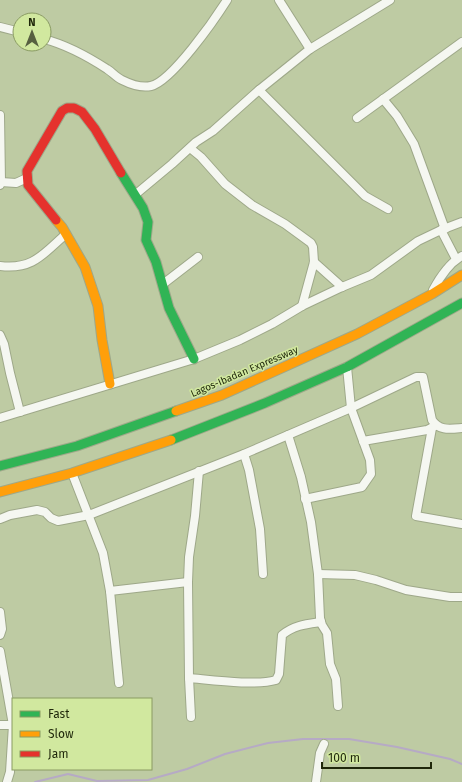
<svg xmlns="http://www.w3.org/2000/svg" width="462" height="782" font-family="'Fira Sans',sans-serif">
	<rect width="100%" height="100%" fill="#becba3"/>
	<g fill="none" stroke-linecap="round" stroke-linejoin="round">
		<!-- stream -->
		<polyline stroke="#b6aac5" stroke-width="2" points="35,782 68,774 97,781 148,780 187,769 225,754 268,743 303,739 349,739 397,747 450,759 462,764"/>
		<!-- street casing -->
		<g stroke="#9ea889" stroke-width="10">
			<g id="street">
				<polyline points="279,0 310,49"/>
				<polyline points="0,27 20,32"/>
				<path d="M 44,39 C 67,45 87,56 107,69 C 112,72 116,77 122,80 C 130,84 142,88 151,86 C 172,81 215,19 227,0"/>
				<polyline points="259,90 365,196 388,209"/>
				<polyline points="383,99 397,116 414,144 445,229"/>
				<polyline points="0,115 1,182 0,185"/>
				<polyline points="357,118 462,42"/>
				<polyline points="190,148 201,157 225,184 252,205 285,224 311,243 313,247 314,262 302,306"/>
				<polyline points="1,182 16,183 27,178"/>
				<polyline points="136,194 172,164 196,142 213,131 259,90 310,49 390,0"/>
				<polyline points="441,230 456,259"/>
				<polyline points="314,262 342,287"/>
				<path d="M 0,266 C 33,270 43,254 66,234"/>
				<polyline points="163,284 198,257"/>
				<path d="M 433,290 C 440,277 449,263 462,256"/>
				<polyline points="0,335 4,344 10,373 20,412"/>
				<polyline points="0,418 194,359 240,340 272,324 302,306 342,287 371,275 418,241 441,230 462,222"/>
				<polyline points="432,428 416,516 462,524"/>
				<polyline points="288,435 301,477 311,522 318,574 320,618 322,625 327,633 330,664 336,679 338,706"/>
				<polyline points="363,441 427,430 435,426"/>
				<polyline points="244,454 249,470 260,529 263,574"/>
				<polyline points="72,473 103,553 110,591 119,683"/>
				<polyline points="305,499 362,487 371,474 370,460 351,408 347,367"/>
				<path d="M 0,519 L 10,515 L 37,510 L 45,512 L 51,518 L 58,521 L 89,515 L 244,454 L 351,408 L 416,377 L 423,377 L 432,420 C 439,431 450,429 462,428"/>
				<polyline points="318,574 355,575 376,580 406,590 450,597 462,597"/>
				<polyline points="110,591 188,582"/>
				<polyline points="0,612 2,629 0,635"/>
				<polyline points="0,651 13,725 10,772 7,782"/>
				<path d="M 189,678 C 212,680 255,686 276,680 L 279,674 L 282,635 C 294,625 307,624 321,622"/>
				<polyline points="191,717 189,678 188,582 189,557 195,516 199,471"/>
				<polyline points="0,725 13,725"/>
				<polyline points="316,782 320,753 324,744"/>
			</g>
		</g>
		<!-- fast casing -->
		<g stroke="#9ea889" stroke-width="11">
			<g id="fast">
				<polyline points="121,173 143,208 148,222 146,240 156,262 169,308 194,359"/>
				<polyline points="171,440 265,403 347,367 462,303"/>
				<polyline points="0,466 77,446 176,411"/>
			</g>
		</g>
		<!-- slow casing -->
		<g stroke="#9ea889" stroke-width="11">
			<g id="slow">
				<polyline points="56,220 62,227 85,267 98,306 102,340 110,384"/>
				<polyline points="176,411 222,395 357,334 432,294 462,275"/>
				<polyline points="0,492 72,473 171,440"/>
			</g>
		</g>
		<!-- jam casing -->
		<g stroke="#9ea889" stroke-width="11">
			<polyline id="jam" points="56,220 28,185 27,171 62,111 67,108 74,108 82,112 95,129 121,173"/>
		</g>
		<!-- street -->
		<use href="#street" stroke="#f5f7f1" stroke-width="8"/>
		<!-- fast -->
		<use href="#fast" stroke="#30b455" stroke-width="9"/>
		<!-- slow -->
		<use href="#slow" stroke="#ff9f0a" stroke-width="9"/>
		<!-- jam -->
		<use href="#jam" stroke="#e5322d" stroke-width="9"/>
	</g>
	<g text-anchor="middle" stroke-width="3" stroke-linejoin="round" paint-order="stroke">
		<!-- street labels -->
		<g font-size="10" fill="#1f270a" stroke="#d1e89f">
			<text transform="translate(244 371) rotate(-23)" y="4">Lagos-Ibadan Expressway</text>
		</g>
	</g>
	<!-- legend -->
	<rect x="12" y="698" width="140" height="72" fill="#d1e89f" stroke="#8a9b63"/>
	<rect x="20" y="711" width="20" height="6" fill="#30b455" stroke="#8a9b63"/>
	<text x="48" y="718" font-size="12" fill="#1f270a">Fast</text>
	<rect x="20" y="731" width="20" height="6" fill="#ff9f0a" stroke="#8a9b63"/>
	<text x="48" y="738" font-size="12" fill="#1f270a">Slow</text>
	<rect x="20" y="751" width="20" height="6" fill="#e5322d" stroke="#8a9b63"/>
	<text x="48" y="758" font-size="12" fill="#1f270a">Jam</text>
	<!-- north arrow -->
	<g transform="translate(32 32)"><circle r="19" fill="#d1e89f" stroke="#8a9b63"/>
	<path d="M0-3L7 15L0 10L-7 15Z" fill="#576040"/>
	<text y="-6" font-size="11" font-weight="bold" text-anchor="middle" fill="#1f270a">N</text>
	</g>
	<!-- scale -->
	<path d="M322 762v6h109v-6" fill="none" stroke="#1f270a" stroke-width="2"/>
	<text x="328" y="762" font-size="12" fill="#1f270a" stroke="#d1e89f" stroke-width="3" paint-order="stroke">100 m</text>
</svg>
